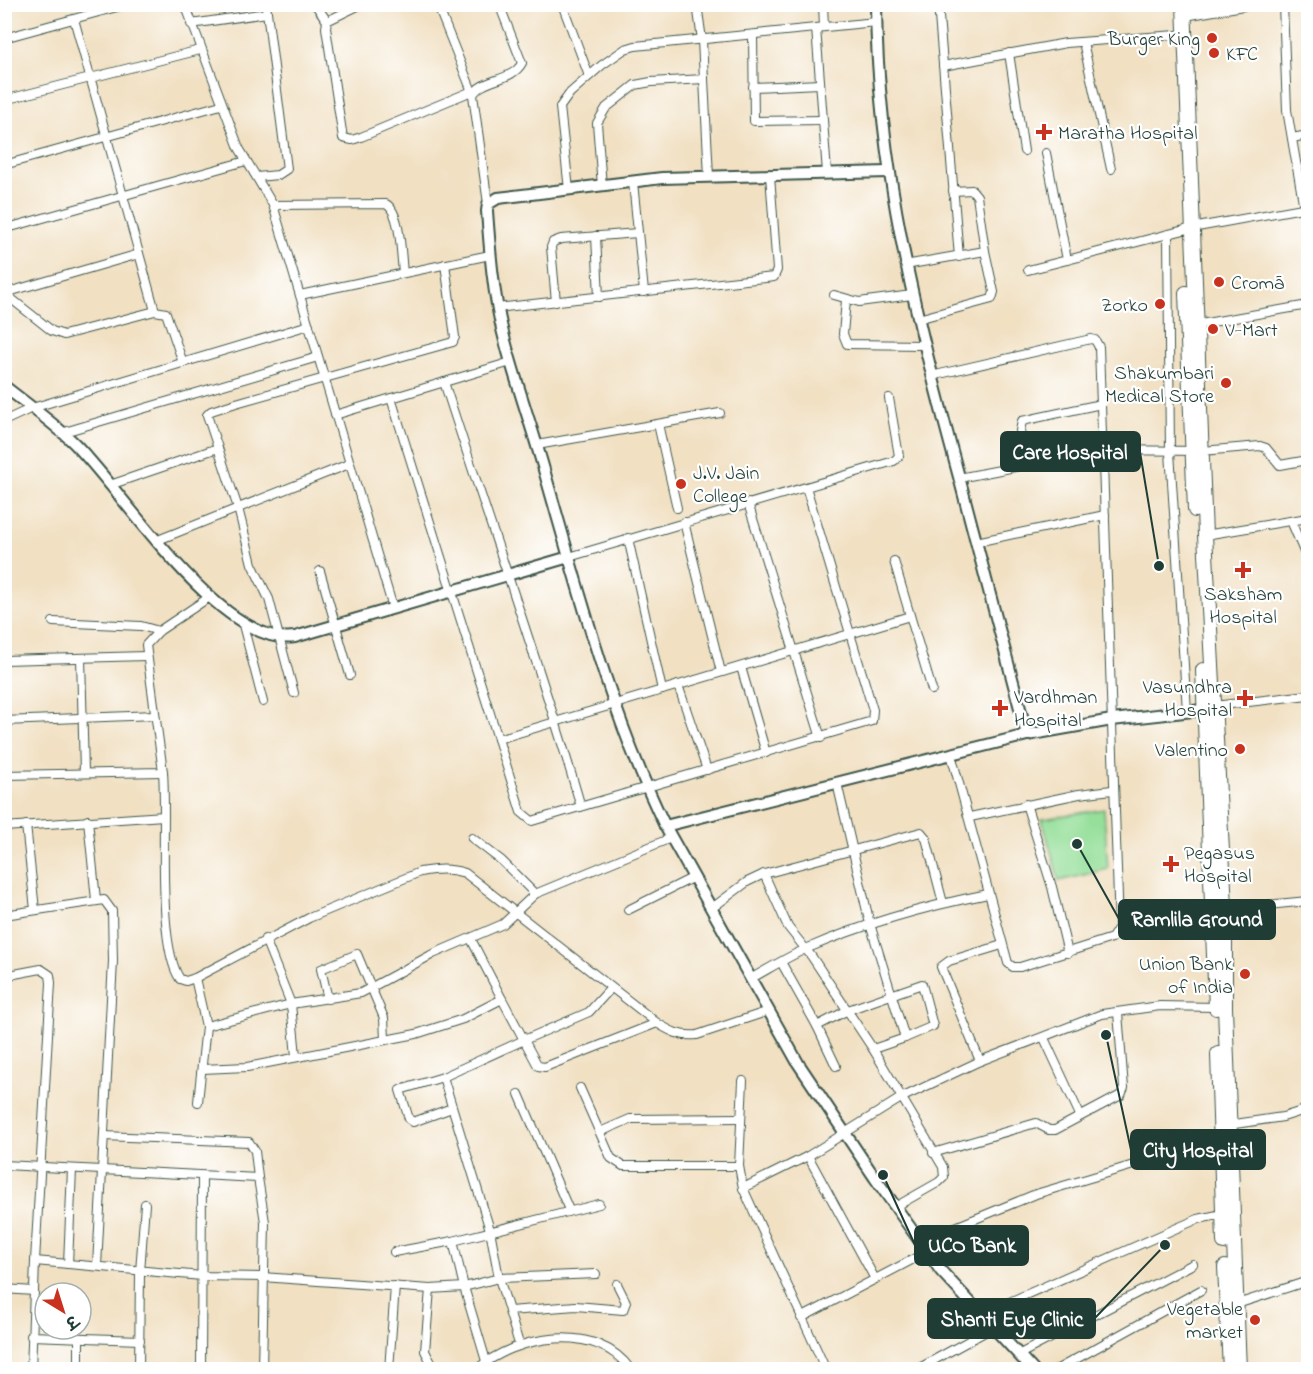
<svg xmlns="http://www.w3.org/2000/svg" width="1313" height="1374" font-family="'Indie Flower','Playpen Sans Deva',sans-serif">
	<rect width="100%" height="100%" fill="#fff"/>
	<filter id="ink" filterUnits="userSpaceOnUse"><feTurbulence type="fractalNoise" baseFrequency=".0167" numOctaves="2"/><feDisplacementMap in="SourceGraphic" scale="12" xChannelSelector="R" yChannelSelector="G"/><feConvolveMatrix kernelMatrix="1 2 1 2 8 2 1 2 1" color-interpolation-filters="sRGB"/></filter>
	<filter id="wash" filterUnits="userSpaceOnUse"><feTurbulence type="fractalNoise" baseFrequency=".008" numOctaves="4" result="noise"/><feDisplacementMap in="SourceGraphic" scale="24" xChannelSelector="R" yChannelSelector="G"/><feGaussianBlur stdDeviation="1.35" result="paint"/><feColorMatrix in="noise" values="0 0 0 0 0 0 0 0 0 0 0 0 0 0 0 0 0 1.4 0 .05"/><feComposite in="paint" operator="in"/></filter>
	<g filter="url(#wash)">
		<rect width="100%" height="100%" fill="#f1e0c2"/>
		<!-- green -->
		<polygon fill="#95df9a" stroke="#5a8e67" stroke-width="1.5" points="1104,809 1108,869 1059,881 1042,819"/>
	</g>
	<g filter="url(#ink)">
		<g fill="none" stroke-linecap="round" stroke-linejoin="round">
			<!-- street casing -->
			<g stroke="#3e5549" stroke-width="10">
				<g id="street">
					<polyline points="185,4 239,148 273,205 393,608"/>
					<polyline points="315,4 327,21"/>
					<polyline points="362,4 327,21 326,28 343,138 352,140 361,137 472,91"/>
					<polyline points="437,4 473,94"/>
					<polyline points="562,4 589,76"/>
					<polyline points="697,4 702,40 709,177"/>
					<polyline points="823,4 824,27"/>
					<polyline points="938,4 959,257"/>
					<polyline points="1283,4 1287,110 1304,208"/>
					<polyline points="1185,16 1255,4"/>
					<polyline points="74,19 155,311 166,313 183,363"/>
					<polyline points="191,24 267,13"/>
					<polyline points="816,28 827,173"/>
					<polyline points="753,35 754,121 823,120"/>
					<polyline points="4,38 128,4"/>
					<polyline points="1083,42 1111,169"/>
					<polyline points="1009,53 1024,151"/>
					<polyline points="943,66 1066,43 1177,35"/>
					<polyline points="753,87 820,84"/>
					<polyline points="4,100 200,50"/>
					<polyline points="1292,138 1308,135"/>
					<polyline points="1046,153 1067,260"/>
					<polyline points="4,165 221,105"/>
					<polyline points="257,177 278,175 287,169 266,4"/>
					<polyline points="633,182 644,292"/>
					<polyline points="602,186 597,123 606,108 635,85 651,82 704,79"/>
					<polyline points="569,190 560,107 570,93 602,65 625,49 635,46 876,22"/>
					<path d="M 488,204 L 473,95 C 482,78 512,82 522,63 L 499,4"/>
					<path d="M 273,205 L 386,204 C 401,212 401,256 403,273"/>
					<polyline points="4,229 246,161"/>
					<polyline points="1168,234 1170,452 1187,711"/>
					<polyline points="596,236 599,297"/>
					<polyline points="905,265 985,251 977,196 972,190 953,191"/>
					<polyline points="1028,270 1192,228 1308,207"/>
					<polyline points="4,293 52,331 64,335 155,311"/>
					<polyline points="5,293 139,254"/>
					<polyline points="300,295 490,255"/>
					<polyline points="834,295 859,302 912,295"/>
					<polyline points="846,300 843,334 847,344 924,345"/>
					<polyline points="556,302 551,247 553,242 561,239 638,233"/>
					<polyline points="497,308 774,277 777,270 770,175"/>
					<polyline points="918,319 992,299 994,292 985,251"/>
					<polyline points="1195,325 1308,305"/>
					<polyline points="931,376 1091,339 1095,340 1099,347 1119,927 1112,938 1020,967 1013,967 1008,963 951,754"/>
					<path d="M 444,382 C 489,523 540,664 581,807"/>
					<polyline points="391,398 521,812 532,821 872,721 873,710 806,487"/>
					<polyline points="335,415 511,362"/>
					<polyline points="4,421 32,408 309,325"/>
					<polyline points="658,424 677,508"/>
					<polyline points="61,433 318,357"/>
					<polyline points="537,445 720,413"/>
					<polyline points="1027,464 1020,431 1022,421 1101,404"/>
					<polyline points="959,478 1102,450 1202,451 1260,446 1266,448 1280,465 1308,460"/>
					<polyline points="110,485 218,448"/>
					<polyline points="748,503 821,738"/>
					<polyline points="1291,521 1308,561"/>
					<polyline points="684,522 721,672"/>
					<polyline points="1205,535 1308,518"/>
					<polyline points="628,538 662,690"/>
					<polyline points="158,540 349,464"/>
					<polyline points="976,542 1105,515"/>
					<polyline points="569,557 894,461 899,456 889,398"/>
					<polyline points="894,561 932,690"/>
					<polyline points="320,571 350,675"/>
					<polyline points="242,621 263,702"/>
					<polyline points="53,622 141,626 159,631"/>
					<polyline points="81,658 84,772"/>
					<polyline points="4,660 146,656"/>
					<polyline points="741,667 766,753"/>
					<polyline points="678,685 707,770"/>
					<polyline points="294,693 269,599 252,564 238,508 207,415 211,411 236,403 453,342 455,337 445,264"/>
					<polyline points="1214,706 1308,695"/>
					<polyline points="4,721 155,715"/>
					<polyline points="498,739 910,616"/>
					<path d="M 163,772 C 167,819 156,945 180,979 L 186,981 L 195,978 L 309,918 L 420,872 C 437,869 449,868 465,873 L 657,1023 C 670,1031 680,1037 697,1035 L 769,1011"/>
					<polyline points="4,775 163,772 146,645 159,631 208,598"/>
					<polyline points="837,783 870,924 905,1038 873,1049"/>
					<polyline points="1026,804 1052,887 1068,953"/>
					<polyline points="970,817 1079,794 1112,790"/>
					<polyline points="88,820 96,900"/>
					<polyline points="26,825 35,910"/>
					<polyline points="4,827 164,816"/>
					<polyline points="472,838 502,861 535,894"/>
					<polyline points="764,874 788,927 812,957 873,1049 943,1167 944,1177 939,1182 895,1207"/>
					<polyline points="1224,906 1236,908 1308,901"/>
					<polyline points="712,908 747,882 764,874 921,832 926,838 943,903"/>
					<polyline points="628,910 694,877"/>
					<polyline points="4,915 104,900 112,911 113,961 97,1266"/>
					<polyline points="265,939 291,1004 296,1056"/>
					<polyline points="781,962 817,1026 848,1010 922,984 933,1026 905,1038"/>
					<polyline points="4,976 41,969 50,975 51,983 35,1261"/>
					<polyline points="195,978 206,1026 198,1102"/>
					<path d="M 752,978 C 770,968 789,956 808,948 C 866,923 927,906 988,894"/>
					<polyline points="328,999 321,969 357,954 384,1018 385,1039"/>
					<polyline points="502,999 524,1040 589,1012 611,988"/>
					<polyline points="206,1026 291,1004 361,993 433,954 503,924 535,894 671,838"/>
					<polyline points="817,1026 836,1066"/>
					<polyline points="1044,1038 1080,1115"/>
					<polyline points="980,1061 941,967 949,961 1002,945"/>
					<polyline points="202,1069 247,1067 416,1034 463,1019 502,999 471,939"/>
					<polyline points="443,1077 490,1230 499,1278 519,1344"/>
					<polyline points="580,1088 611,1158 623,1166 739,1166"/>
					<polyline points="519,1094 569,1210"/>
					<polyline points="452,1108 413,1122 409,1119 400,1090 443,1077 524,1040 538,1066 545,1067 657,1023"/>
					<polyline points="1228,1125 1283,1117 1308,1109"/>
					<polyline points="600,1132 630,1119 741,1118"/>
					<polyline points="104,1136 249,1142 255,1151 258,1178"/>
					<polyline points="933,1153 1036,1123 1049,1130 1055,1130 1121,1095 1124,1088 1118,1013"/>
					<polyline points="808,1156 875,1279"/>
					<polyline points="4,1165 258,1178 265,1222 262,1370"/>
					<polyline points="743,1188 739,1166 743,1081"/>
					<polyline points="453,1241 464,1287 499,1278 596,1274"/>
					<polyline points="919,1242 1036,1194 1221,1139"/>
					<polyline points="394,1252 453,1241 599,1204"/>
					<polyline points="68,1264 72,1169"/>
					<polyline points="4,1289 34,1291 35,1261 202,1276 262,1277 430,1289 464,1287 486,1361"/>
					<polyline points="430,1289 425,1351 435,1370"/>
					<polyline points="1234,1305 1308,1281"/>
					<polyline points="509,1311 576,1306 623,1310 626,1302 617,1284"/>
					<polyline points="980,1315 1177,1228 1198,1219 1223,1214"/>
					<polyline points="801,1318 927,1252"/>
					<polyline points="31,1336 140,1340"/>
					<polyline points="1018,1355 1193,1264"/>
					<polyline points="31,1370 34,1291"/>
					<polyline points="79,1370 79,1338"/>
					<polyline points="139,1370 140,1272 145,1204"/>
					<polyline points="201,1370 202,1176"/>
					<polyline points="389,1370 395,1286"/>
					<path d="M 476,1370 C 516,1335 597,1321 631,1370"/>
					<polyline points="826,1370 743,1188 808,1156 901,1098 980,1061 1102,1014 1160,1006 1216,1007"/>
					<polyline points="916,1370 992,1328"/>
					<polyline points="1056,1370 1201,1290"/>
				</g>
			</g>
			<!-- secondary casing -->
			<g stroke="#3e5549" stroke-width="14">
				<g id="secondary">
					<path d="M 888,172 L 662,178 L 498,198 L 488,204 L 487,211 C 490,252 493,293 503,333 C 515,381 533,429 546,477 C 580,595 611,715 665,826 L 798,1063 L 875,1178 L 941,1271 L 1033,1370"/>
					<path d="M 4,386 C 28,405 54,423 75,444 C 124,493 222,648 295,637 L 569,557"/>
					<polyline points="1027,735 1112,720 1211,709"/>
					<path d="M 665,826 L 1027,735 C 1004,649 982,563 959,477 C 917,321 877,167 876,4"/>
				</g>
			</g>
			<!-- highway casing -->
			<g stroke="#3e5549" stroke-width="16">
				<g id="highway">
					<polyline points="1184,4 1205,535 1225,906 1225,1008 1239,1370"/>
					<polyline points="1186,293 1195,510"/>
					<polyline points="1203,670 1216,1008"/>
					<polyline points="1218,1054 1224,1242"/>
					<polyline points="1225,1267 1230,1370"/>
				</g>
			</g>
			<!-- street -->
			<use href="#street" stroke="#fff" stroke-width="8"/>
			<!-- secondary -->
			<use href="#secondary" stroke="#fff" stroke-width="10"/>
			<!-- highway -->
			<use href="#highway" stroke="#fff" stroke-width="14"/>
		</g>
	</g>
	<!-- markers -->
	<g fill="#c8321e" stroke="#fff" stroke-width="2">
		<circle cx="1212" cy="38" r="6"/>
		<circle cx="1214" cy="53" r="6"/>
		<path d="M1041 123h6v6h6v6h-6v6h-6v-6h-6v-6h6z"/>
		<circle cx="1219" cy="282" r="6"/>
		<circle cx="1160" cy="304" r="6"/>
		<circle cx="1213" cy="329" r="6"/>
		<circle cx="1226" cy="383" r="6"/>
		<circle cx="681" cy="484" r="6"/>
		<path d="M1240 561h6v6h6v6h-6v6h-6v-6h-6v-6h6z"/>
		<path d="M1242 689h6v6h6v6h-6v6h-6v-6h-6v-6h6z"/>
		<path d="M997 699h6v6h6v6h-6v6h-6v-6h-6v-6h6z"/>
		<circle cx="1240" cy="749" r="6"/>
		<path d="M1168 855h6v6h6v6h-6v6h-6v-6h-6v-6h6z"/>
		<circle cx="1245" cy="974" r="6"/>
		<circle cx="1255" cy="1320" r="6"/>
	</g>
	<g text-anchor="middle" stroke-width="4.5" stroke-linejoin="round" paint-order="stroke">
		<!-- poi labels -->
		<g font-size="20" fill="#1f3d34" stroke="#fff" text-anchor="end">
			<text x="1200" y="45">Burger King</text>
			<text x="1226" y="60" text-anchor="start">KFC</text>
			<text x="1058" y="139" text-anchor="start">Maratha Hospital</text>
			<text x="1231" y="289" text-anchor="start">Cromā</text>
			<text x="1148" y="311">Zorko</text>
			<text x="1225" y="336" text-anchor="start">V-Mart</text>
			<text x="1214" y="379">Shakumbari<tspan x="1214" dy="23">Medical Store</tspan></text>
			<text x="693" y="479" text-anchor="start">J.V. Jain<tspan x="693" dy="23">College</tspan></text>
			<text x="1243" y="600" text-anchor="middle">Saksham<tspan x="1243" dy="23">Hospital</tspan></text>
			<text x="1232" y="693">Vasundhra<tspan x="1232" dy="23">Hospital</tspan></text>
			<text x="1014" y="703" text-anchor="start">Vardhman<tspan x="1014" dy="23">Hospital</tspan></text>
			<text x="1228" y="756">Valentino</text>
			<text x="1184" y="859" text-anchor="start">Pegasus<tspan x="1184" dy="23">Hospital</tspan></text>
			<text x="1233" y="970">Union Bank<tspan x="1233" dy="23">of India</tspan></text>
			<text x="1243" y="1315">Vegetable<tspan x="1243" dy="23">market</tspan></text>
		</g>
	</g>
	<!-- callouts -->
	<path fill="none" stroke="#1f3d34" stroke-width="2" d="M1159 566L1140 452M1077 844L1119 919M1106 1035L1131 1150M883 1175L915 1245M1165 1245L1095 1318"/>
	<g fill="#1f3d34" stroke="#fff" stroke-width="2">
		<circle cx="1159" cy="566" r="6"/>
		<circle cx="1077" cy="844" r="6"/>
		<circle cx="1106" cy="1035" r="6"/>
		<circle cx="883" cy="1175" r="6"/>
		<circle cx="1165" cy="1245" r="6"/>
	</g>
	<g fill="#1f3d34" stroke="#1f3d34" stroke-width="2">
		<rect x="1001" y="432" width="139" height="39" rx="6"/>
		<rect x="1119" y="900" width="156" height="39" rx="6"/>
		<rect x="1131" y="1130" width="134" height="39" rx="6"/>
		<rect x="915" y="1226" width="113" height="39" rx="6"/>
		<rect x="928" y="1299" width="167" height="39" rx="6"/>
	</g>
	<g font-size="21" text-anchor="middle" font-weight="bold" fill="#fff">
		<text x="1070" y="459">Care Hospital</text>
		<text x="1197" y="926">Ramlila Ground</text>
		<text x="1198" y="1157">City Hospital</text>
		<text x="972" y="1252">UCO Bank</text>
		<text x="1012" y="1326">Shanti Eye Clinic</text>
	</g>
	<!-- margin -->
	<rect width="1313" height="1374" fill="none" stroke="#fff" stroke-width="24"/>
	<!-- north arrow -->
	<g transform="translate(63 1311) rotate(142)"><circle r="28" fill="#ffffff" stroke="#a5b1ae" stroke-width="1.5"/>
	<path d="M0-4.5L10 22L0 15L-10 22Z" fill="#c8321e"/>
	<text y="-9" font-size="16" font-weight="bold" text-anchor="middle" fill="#1f3d34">उ</text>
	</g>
</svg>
